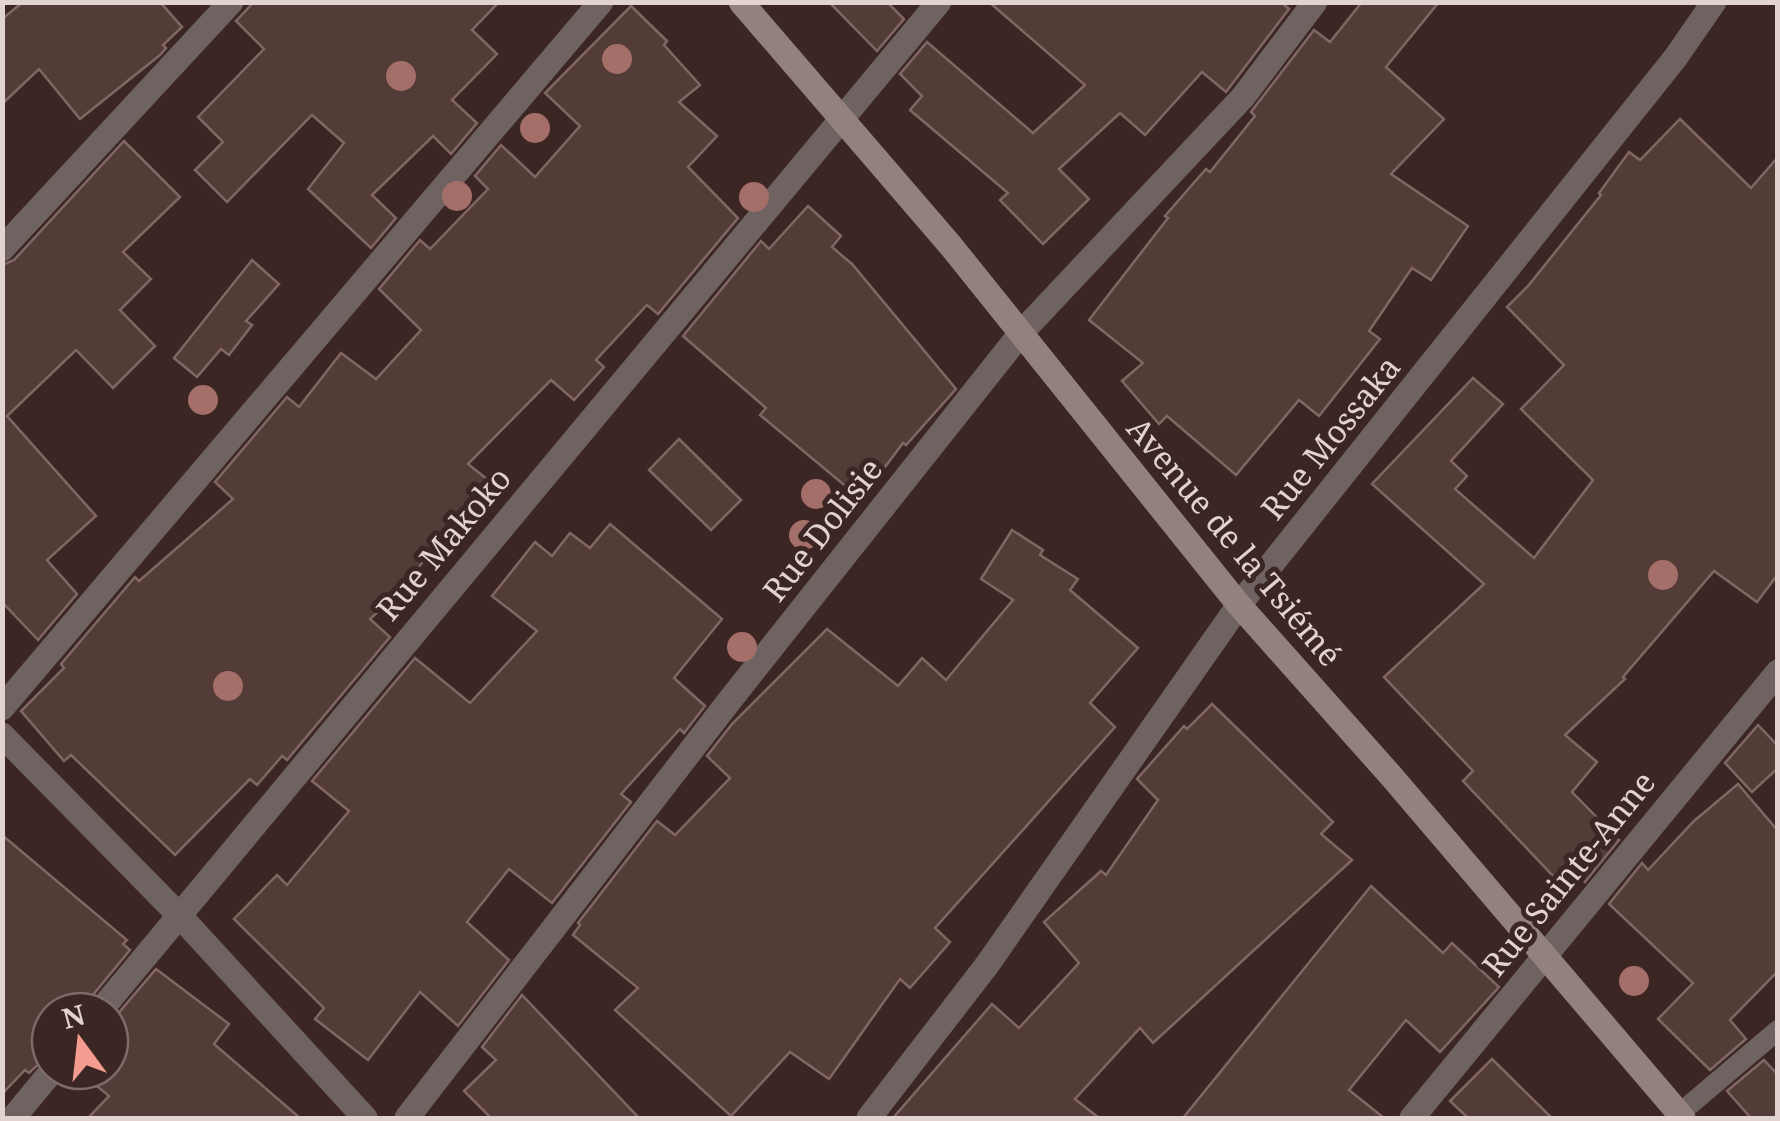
<svg xmlns="http://www.w3.org/2000/svg" width="1780" height="1121" font-family="'Noto Serif',serif">
	<rect width="100%" height="100%" fill="#3c2623"/>
	<!-- building -->
	<g fill="#533b38" stroke="#816763" stroke-width="2.5">
		<polygon points="23,2 160,2 182,27 163,45 166,48 160,55 80,119 39,69 2,104 2,19"/>
		<polygon points="254,2 499,2 472,30 497,54 452,100 477,123 451,154 433,136 372,195 396,218 371,248 308,189 344,143 312,115 227,202 195,170 223,142 198,117 264,49 236,21"/>
		<polygon points="829,2 887,2 904,19 877,51"/>
		<polygon points="989,2 1281,2 1289,9 1226,92 1202,72 1145,135 1120,113 1059,169 1089,199 1043,244 1000,200 1008,193 910,110 922,96 900,74 927,42 1033,133 1085,85"/>
		<polygon points="1362,2 1439,2 1386,67 1444,119 1391,174 1468,226 1431,280 1412,268 1369,331 1380,339 1319,416 1299,400 1236,475 1167,416 1159,424 1122,381 1143,363 1089,320 1168,218 1165,216 1206,169 1210,172 1255,116 1251,112 1314,30 1330,42"/>
		<polygon points="631,6 667,41 664,45 700,85 679,102 717,136 688,167 738,218 658,314 647,305 596,360 604,367 574,400 551,380 468,464 503,492 473,530 459,519 392,599 370,619 390,637 287,760 282,756 257,785 250,779 175,855 71,755 64,761 21,711 64,668 61,664 135,577 139,581 233,499 215,482 287,397 299,407 341,353 376,379 421,330 379,289 420,240 430,249 488,189 475,176 501,145 535,177 580,126 545,93"/>
		<polygon points="1680,119 1751,188 1778,157 1778,574 1757,602 1714,571 1623,677 1625,679 1565,735 1597,762 1572,792 1619,840 1585,882 1567,865 1554,877 1463,781 1473,771 1384,677 1484,584 1372,484 1473,378 1503,404 1451,461 1467,476 1455,489 1534,558 1593,480 1521,409 1564,365 1507,307 1528,286 1601,195 1599,193 1629,152 1640,160"/>
		<polygon points="124,141 180,197 123,252 151,279 120,310 155,346 113,388 76,350 7,416 96,516 47,560 77,594 38,640 2,602 2,265 14,260"/>
		<polygon points="808,206 841,236 832,247 852,264 956,389 906,445 903,443 861,499 760,415 766,408 683,336 761,241 769,249"/>
		<polygon points="252,260 279,284 246,321 252,325 229,355 221,349 197,377 174,358"/>
		<polygon points="679,439 741,500 711,530 649,470"/>
		<polygon points="610,524 722,619 674,678 705,706 684,733 680,729 621,794 631,802 552,903 509,869 467,922 509,960 458,1026 420,992 368,1060 315,1019 324,1008 234,919 277,875 287,885 349,811 312,781 415,658 470,703 537,631 492,596 535,542 552,556 570,533 590,548"/>
		<polygon points="1012,530 1043,550 1040,555 1078,579 1070,590 1138,648 1090,703 1115,727 935,928 950,942 910,988 900,979 829,1079 790,1052 731,1116 615,1010 638,988 573,935 580,925 578,923 657,821 675,835 730,778 707,756 732,724 827,629 898,686 922,658 946,680 1013,600 981,579"/>
		<polygon points="1212,704 1333,822 1321,834 1352,860 1153,1043 1140,1028 1075,1099 1099,1118 893,1118 992,1004 1019,1028 1079,963 1044,922 1101,871 1106,875 1158,800 1137,779 1184,726 1187,729"/>
		<polygon points="1758,725 1778,746 1778,768 1752,792 1725,763"/>
		<polygon points="1738,784 1778,831 1778,971 1730,1020 1746,1039 1710,1070 1658,1019 1693,983 1609,904 1642,863 1648,870 1694,821"/>
		<polygon points="2,835 127,940 123,944 130,950 88,1001 84,1011 50,1011 50,1054 29,1073 25,1070 2,1094"/>
		<polygon points="1371,886 1443,953 1452,943 1499,987 1440,1052 1406,1020 1349,1090 1384,1118 1183,1118"/>
		<polygon points="156,969 229,1024 214,1044 300,1118 88,1118 109,1096 79,1071 110,1071 110,1023"/>
		<polygon points="522,995 639,1118 491,1118 464,1091 496,1060 482,1047"/>
		<polygon points="1492,1059 1552,1118 1468,1118 1450,1101"/>
		<polygon points="1764,1060 1778,1075 1778,1118 1751,1118 1727,1091"/>
	</g>
	<g fill="none" stroke-linecap="round" stroke-linejoin="round">
		<!-- service -->
		<polyline stroke="#6f6361" stroke-width="20" points="1679,1114 1778,1030"/>
		<!-- minor -->
		<g stroke="#6f6361" stroke-width="25">
			<polyline points="2,249 231,2"/>
			<polyline points="2,708 601,2"/>
			<polyline points="2,735 178,914 365,1118"/>
			<polyline points="100,1011 939,2"/>
			<polyline points="13,1118 52,1071"/>
			<polyline points="407,1118 730,700 1021,333 1243,97 1315,2"/>
			<polyline points="869,1118 987,965 1239,605 1676,57 1714,2"/>
			<polyline points="1412,1118 1778,672"/>
		</g>
		<!-- secondary -->
		<polyline stroke="#93817e" stroke-width="25" points="741,2 951,246 1239,605 1392,777 1683,1118"/>
	</g>
	<!-- trees -->
	<g fill="#a46f68">
		<circle cx="617" cy="59" r="15"/>
		<circle cx="401" cy="76" r="15"/>
		<circle cx="535" cy="128" r="15"/>
		<circle cx="457" cy="196" r="15"/>
		<circle cx="754" cy="197" r="15"/>
		<circle cx="203" cy="400" r="15"/>
		<circle cx="816" cy="494" r="15"/>
		<circle cx="804" cy="535" r="15"/>
		<circle cx="1663" cy="575" r="15"/>
		<circle cx="742" cy="647" r="15"/>
		<circle cx="228" cy="686" r="15"/>
		<circle cx="1634" cy="981" r="15"/>
	</g>
	<g text-anchor="middle" stroke-width="10" stroke-linejoin="round" paint-order="stroke">
		<!-- street labels -->
		<g font-size="32" fill="#e2d3d1" stroke="#3c2623">
			<text transform="translate(1331 438) rotate(-51)" y="11">Rue Mossaka</text>
			<text transform="translate(823 530) rotate(-52)" y="11">Rue Dolisie</text>
			<text transform="translate(1234 542) rotate(50)" y="11">Avenue de la Tsiémé</text>
			<text transform="translate(444 544) rotate(-50)" y="11">Rue Makoko</text>
			<text transform="translate(1569 874) rotate(-51)" y="11">Rue Sainte-Anne</text>
		</g>
	</g>
	<!-- border -->
	<rect width="1780" height="1121" fill="none" stroke="#e2d3d1" stroke-width="10"/>
	<!-- north arrow -->
	<g transform="translate(80 1041) rotate(345)"><circle r="48" fill="#3c2623" stroke="#7e6b69" stroke-width="2.5"/>
	<path d="M0-8L18 38L0 25L-18 38Z" fill="#f59c91"/>
	<text y="-15" font-size="28" font-weight="bold" text-anchor="middle" fill="#e2d3d1">N</text>
	</g>
</svg>
